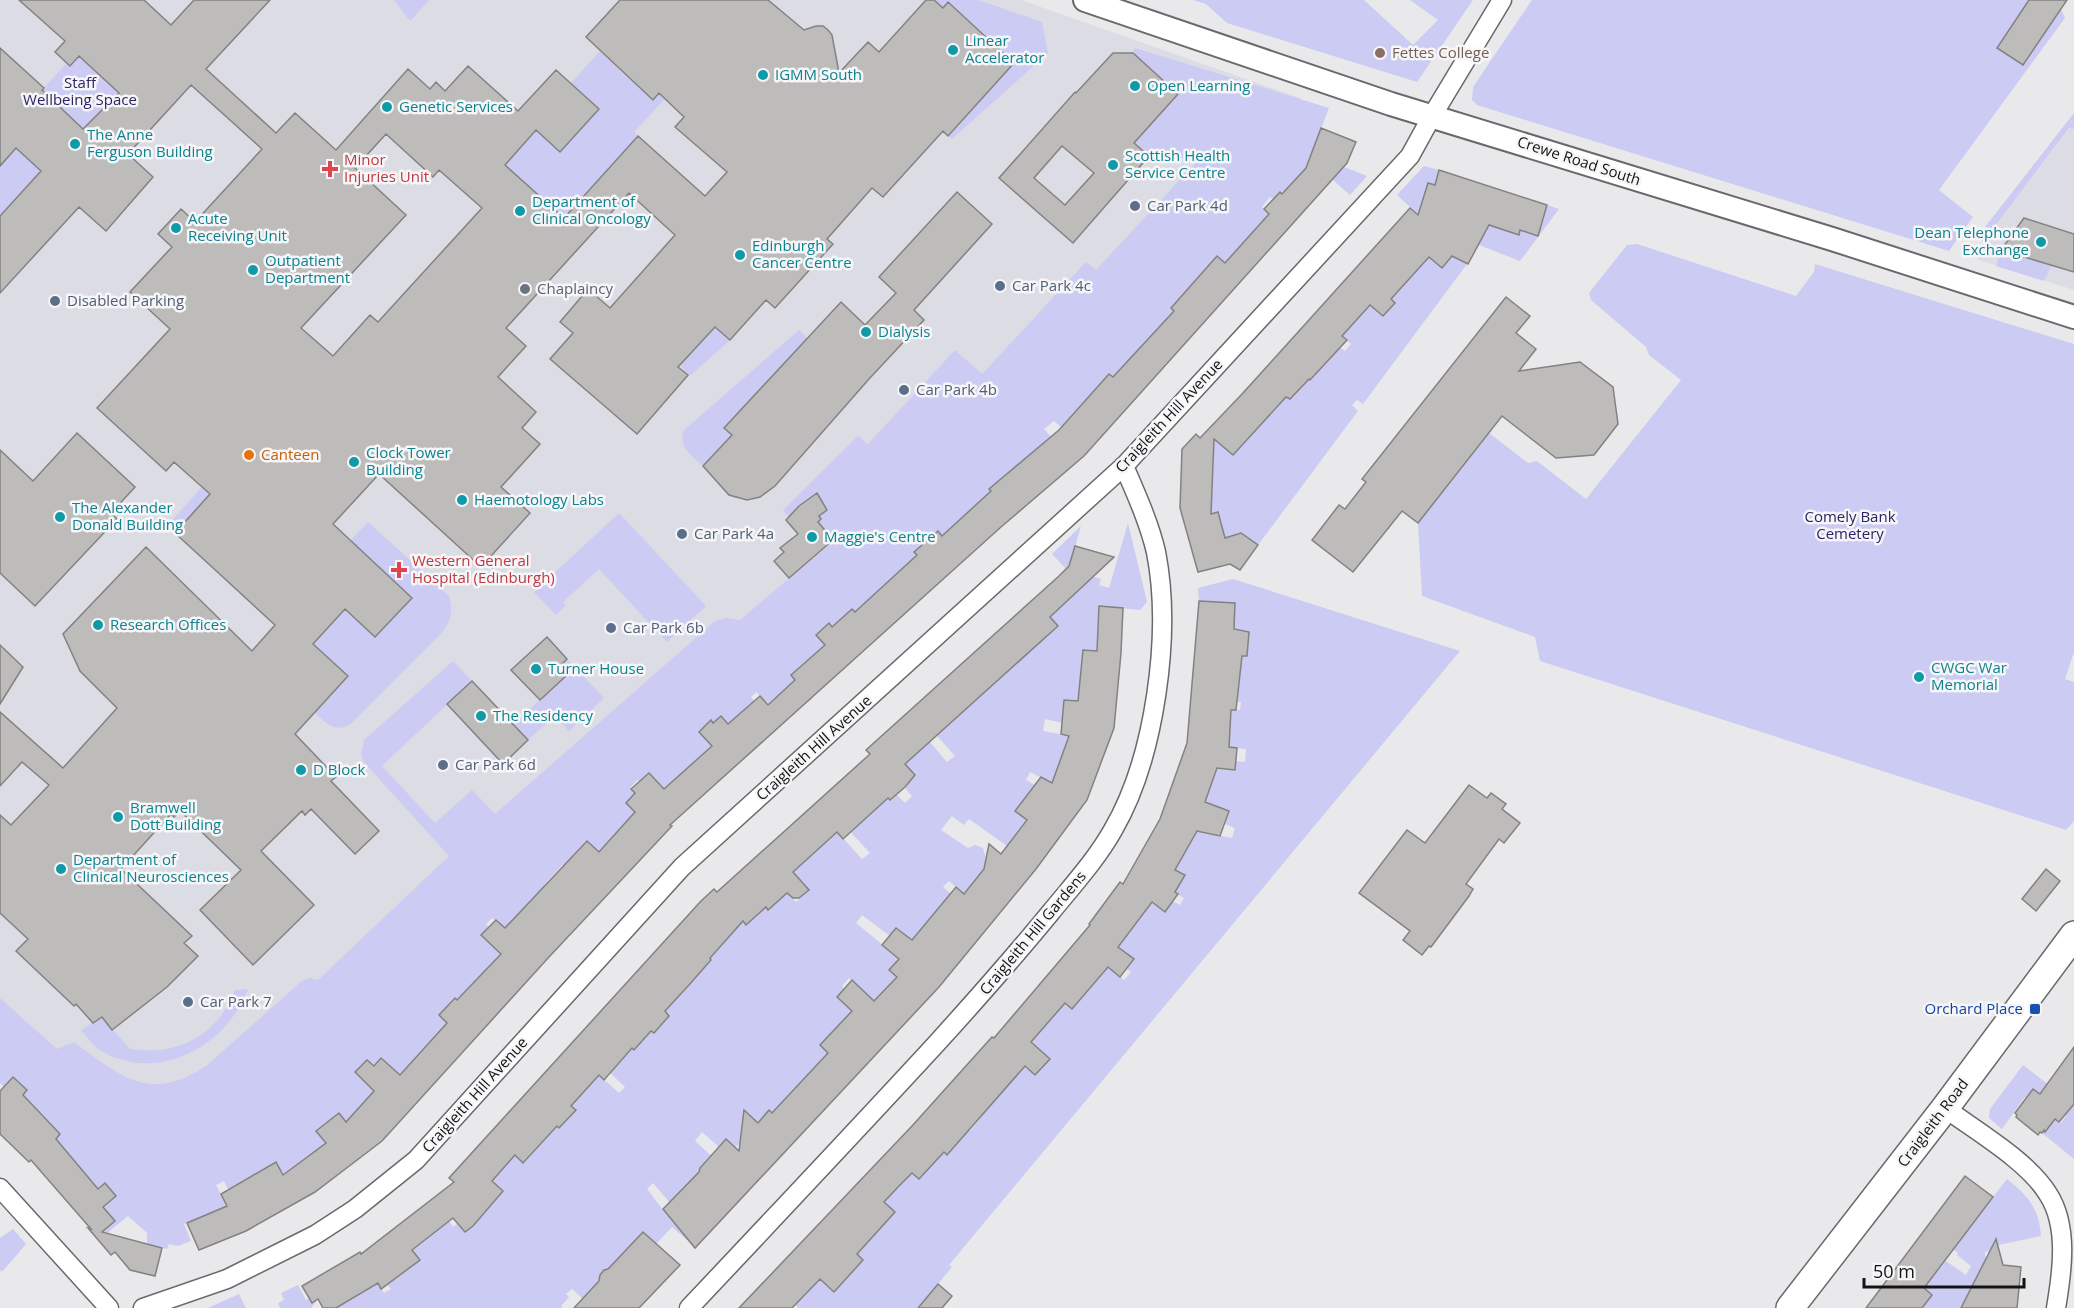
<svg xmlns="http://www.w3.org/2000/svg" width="2074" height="1308" font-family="'Open Sans',sans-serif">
	<rect width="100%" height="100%" fill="#e9e9eb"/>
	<!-- built -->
	<g fill="#dcdce5">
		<polygon points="0,0 1021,0 1300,98 839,535 151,1135 0,998"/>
		<polygon points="2074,122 2074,290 1977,259 1983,242"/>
	</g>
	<!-- green -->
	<g fill="#cbcbf3">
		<polygon points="394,0 429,0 410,21"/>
		<polygon points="934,0 978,0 1042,22 1048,53 952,139 948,136 1014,63 948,3 943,8"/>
		<polygon points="1193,0 1364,0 1413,45 1438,20 1410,0 1473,0 1417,82 1227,23 1206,4"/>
		<polygon points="1532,0 2047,0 2061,9 2065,18 1939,190 1973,217 1949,251 1477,105 1472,100 1473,87"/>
		<path d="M 1135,48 L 1329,108 L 1311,154 L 1367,176 L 1350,195 L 1315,164 L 1289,194 L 1274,199 L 1270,197 L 1262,207 L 1270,214 L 1262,235 L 1273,246 L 1266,253 L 1249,237 L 1228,259 L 1246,276 L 1242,279 L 1217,257 L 1171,307 L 1174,311 L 1113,377 L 1109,375 L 1061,427 L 1054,421 L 1044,429 L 1051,437 L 998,499 L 949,544 L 938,531 L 914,552 L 925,564 L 908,564 L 855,612 L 852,609 L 832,627 L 829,624 L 816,635 L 825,645 L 791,675 L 812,699 L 808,702 L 791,684 L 769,704 L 756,692 L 751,697 L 778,728 L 775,731 L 750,705 L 732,728 L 721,716 L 713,723 L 711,721 L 699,731 L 712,746 L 664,789 L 637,780 L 630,788 L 635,793 L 626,803 L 635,812 L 610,839 L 637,864 L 625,876 L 586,841 L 570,858 L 580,867 L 573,875 L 562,865 L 544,885 L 553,894 L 546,901 L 538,893 L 524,907 L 517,939 L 492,918 L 486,924 L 489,927 L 481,935 L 501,953 L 465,992 L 463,1006 L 454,998 L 439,1015 L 447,1023 L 399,1076 L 381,1059 L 374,1066 L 367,1060 L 355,1072 L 374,1091 L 359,1109 L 388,1136 L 382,1141 L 371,1127 L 349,1126 L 339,1113 L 316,1131 L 326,1143 L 291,1190 L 275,1162 L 256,1174 L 243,1219 L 224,1181 L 216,1185 L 227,1206 L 184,1224 L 191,1241 L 178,1246 L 169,1244 L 167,1249 L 147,1244 L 147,1233 L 128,1216 L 100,1239 L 103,1207 L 115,1195 L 105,1183 L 91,1194 L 86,1175 L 79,1167 L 66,1165 L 73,1159 L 66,1150 L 41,1172 L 39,1170 L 46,1162 L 40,1156 L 60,1134 L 23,1095 L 27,1090 L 14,1078 L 4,1087 L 0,1083 L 0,998 L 57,1049 L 74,1042 C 121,1076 149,1104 206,1066 L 303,980 L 311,978 L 318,980 L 449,856 L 364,762 L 361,755 L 364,740 L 453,661 L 472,681 L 382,766 L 435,823 L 472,790 L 495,814 L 714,622 L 725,618 L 740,620 L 833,541 L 818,522 L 821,519 L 819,516 L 827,510 L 817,493 L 799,506 L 789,517 L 783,510 L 858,436 L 868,444 L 955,350 L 982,374 L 1086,262 L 1096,270 L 1201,157 L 1155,162 L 1105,118 L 1152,123 L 1178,94 L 1133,53 Z"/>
		<polygon points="600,51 652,100 659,93 665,99 634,132 638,136 564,218 505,165 536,130 560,152 599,110 571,83"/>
		<polygon points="79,56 119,93 83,129 42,90 67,63 70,65"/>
		<polygon points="2074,113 2074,129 2069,128 1983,242 1978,236"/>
		<polygon points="7,140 41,171 0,216 0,148"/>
		<polygon points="1424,166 1439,170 1435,185 1428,183 1425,194 1458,259 1467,264 1363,404 1357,400 1352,405 1358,411 1258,545 1251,541 1225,538 1218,513 1206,516 1212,498 1214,450 1200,438 1206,431 1233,455 1268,417 1242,392 1254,380 1277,401 1284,394 1290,399 1295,393 1303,374 1311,380 1322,367 1315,360 1340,347 1345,351 1351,344 1342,336 1370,305 1383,316 1395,303 1367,278 1421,249 1442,268 1449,260 1423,219 1397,195"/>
		<polygon points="1547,205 1559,209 1520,261 1479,245 1488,225 1519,234 1520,230 1538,236"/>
		<polygon points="1637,244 1796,296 1814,272 1815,264 2074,344 2074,652 2065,679 2074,682 2074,821 2066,830 1540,661 1535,637 1422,596 1418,523 1489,433 1528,463 1537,461 1586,499 1681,380 1649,355 1646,347 1591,300 1589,293 1627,245"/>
		<polygon points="2001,250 2051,266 2044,281 1996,266"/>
		<polygon points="715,327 730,340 691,375 687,373 655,336"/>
		<path d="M 799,330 L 807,338 L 725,428 L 732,435 L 703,466 C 692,455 677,447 684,430 Z"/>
		<polygon points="202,487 210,494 175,533 167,526"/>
		<polygon points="619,513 706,606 667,642 599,569 563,602 566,605 556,615 534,592"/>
		<path d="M 368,522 L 449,596 C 454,614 450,624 438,637 L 352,723 C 336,734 327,724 315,713 L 348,677 L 327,657 L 281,680 L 338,617 L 295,578 L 303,570 L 375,637 L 411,598 L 350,541 Z"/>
		<polygon points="1128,523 1147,602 1140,610 1099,606 1097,646 1121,647 1121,653 1083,650 1078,701 1064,701 1062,717 1076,726 1045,719 1043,731 1070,736 1052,783 1030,772 1026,780 1035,785 1015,811 1027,820 1007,846 969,819 964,825 952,816 941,830 968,848 975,845 983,848 986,859 990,862 964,894 949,881 943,887 976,915 953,908 944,901 916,934 921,947 897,928 890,936 862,915 856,923 900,959 889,970 897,977 874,1001 849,978 842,986 844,989 837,997 852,1011 828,1053 773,1113 769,1111 758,1123 746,1119 742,1122 742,1128 748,1134 735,1148 719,1147 702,1132 695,1141 744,1186 699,1172 670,1203 653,1183 647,1189 664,1211 690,1235 687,1240 672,1227 656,1244 643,1232 610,1269 604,1270 600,1275 600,1280 608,1288 583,1299 572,1289 566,1294 569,1297 561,1306 563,1308 335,1308 378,1283 384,1293 391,1289 388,1285 391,1282 384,1272 420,1260 412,1250 449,1221 453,1227 458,1223 477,1221 503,1191 492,1181 509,1162 498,1151 504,1145 524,1163 559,1124 563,1099 599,1075 619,1093 625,1087 610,1073 624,1040 634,1050 643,1040 633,1030 626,1008 654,1033 669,1016 657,1004 670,990 678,997 689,986 681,978 702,971 711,960 704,953 723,943 738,927 733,922 739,917 746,924 761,901 768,909 787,892 796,902 809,890 793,872 831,837 807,811 813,805 862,859 870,853 844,825 858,826 866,818 882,791 889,800 896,794 905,803 912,796 894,775 906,784 915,775 905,764 929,741 947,762 955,756 912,708 917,703 943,730 981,695 956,668 968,657 994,684 1058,626 1050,617 1083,587 1082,586 1091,576 1101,579 1099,585 1109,588"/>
		<polygon points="1081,526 1073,554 1074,577 1052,554"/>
		<polygon points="1233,579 1460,651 949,1265 952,1267 918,1308 799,1308 795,1305 820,1279 833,1292 845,1280 830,1265 874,1234 895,1212 884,1202 912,1173 919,1179 937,1159 940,1148 948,1155 956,1145 949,1138 962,1124 970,1131 980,1119 973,1111 1019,1061 1035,1075 1049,1059 1031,1042 1065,1002 1108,967 1124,980 1131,972 1127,969 1134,959 1118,946 1149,905 1152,903 1165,912 1170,905 1159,894 1180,905 1184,898 1165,887 1168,882 1178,887 1185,876 1175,870 1191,842 1158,823 1232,838 1235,828 1225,824 1229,811 1205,802 1218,768 1235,770 1236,761 1245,762 1246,749 1224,747 1231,710 1240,710 1241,702 1232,701 1222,681 1239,682 1234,629 1235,603 1199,601 1198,588"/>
		<polygon points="567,659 604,698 569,731 554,716 528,740 513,725 565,676 558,668"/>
		<path d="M 248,989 C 227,1046 157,1085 100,1050 C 93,1046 87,1037 81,1030 L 102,1017 L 130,1049 C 178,1056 217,1036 235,990 Z"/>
		<polygon points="2023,1065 2074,1104 2074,1159 2042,1133 2051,1124 2053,1117 2061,1123 2066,1116 2043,1090 2040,1094 2024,1098 2002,1129 1989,1118 1990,1109"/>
		<path d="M 2007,1179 C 2028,1196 2039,1208 2041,1236 L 2003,1244 L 1998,1245 L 1998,1249 L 1985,1252 L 1987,1294 L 2019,1297 L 2016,1308 L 1966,1299 L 1961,1308 L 1918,1308 L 1932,1295 L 1924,1288 L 1946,1261 L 1966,1275 L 1971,1266 L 1957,1255 L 1958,1253 L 1953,1249 Z"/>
		<polygon points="13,1229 26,1244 2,1272 0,1270 0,1238"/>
		<polygon points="298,1285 306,1300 309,1298 312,1302 318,1299 311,1308 280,1308 278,1303 284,1300 281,1293"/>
		<polygon points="239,1294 246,1308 208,1308"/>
	</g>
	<!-- building -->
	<g fill="#bebcbb" stroke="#838181" stroke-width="1.5" fill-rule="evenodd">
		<path d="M 19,0 L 144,0 L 171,25 L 194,0 L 270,0 L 206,69 L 276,133 L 295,113 L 336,150 L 408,69 L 430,89 L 436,82 L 445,91 L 468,66 L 518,111 L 556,70 L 599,109 L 560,152 L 536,130 L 505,165 L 564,218 L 638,136 L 705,196 L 727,172 L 675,127 L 684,117 L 659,93 L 653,100 L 586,37 L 620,0 L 768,0 L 804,30 L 816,26 L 823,26 L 828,30 L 832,35 L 839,73 L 868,42 L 879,52 L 926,0 L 934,0 L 943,8 L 948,2 L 1014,63 L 948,136 L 943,131 L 883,197 L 872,188 L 827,239 L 833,244 L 775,308 L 766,300 L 730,340 L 715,327 L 678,367 L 688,375 L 637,434 L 550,359 L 573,333 L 560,322 L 588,289 L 610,308 L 675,235 L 629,193 L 506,328 L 526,346 L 498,377 L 536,412 L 522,428 L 540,444 L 501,487 L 530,513 L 481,567 L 379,474 L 333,524 L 412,598 L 375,637 L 345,609 L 313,644 L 348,676 L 295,734 L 336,777 L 331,781 L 379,831 L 355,854 L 311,809 L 305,815 L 302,811 L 261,851 L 314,905 L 253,965 L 200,910 L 241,870 L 180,811 L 174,817 L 171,814 L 121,869 L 192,936 L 184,943 L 198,956 L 167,987 L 112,1030 L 102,1017 L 93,1023 L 76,1004 L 74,1006 L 16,951 L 28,939 L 0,913 L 0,815 L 11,825 L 49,785 L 22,762 L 0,786 L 0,712 L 63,768 L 117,708 L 80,671 L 63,634 L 146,547 L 252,651 L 275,625 L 175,533 L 210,494 L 174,462 L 166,471 L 97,408 L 170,329 L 130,292 L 172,247 L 158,234 L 181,209 L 195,222 L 262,149 L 191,85 L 128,154 L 153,177 L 106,231 L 79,207 L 0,293 L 0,216 L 41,171 L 16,148 L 0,166 L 0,48 L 44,88 L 42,90 L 83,129 L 119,93 L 79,56 L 70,66 L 55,52 L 65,41 ZM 386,134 L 433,177 L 439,170 L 482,208 L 378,322 L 370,315 L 333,356 L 301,328 L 406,215 L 355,168 Z"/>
		<polygon points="2029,0 2067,0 2023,65 1997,48"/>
		<path d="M 1113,53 L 1133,53 L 1178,94 L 1134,143 L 1149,156 L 1073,243 L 999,178 L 1075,92 L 1076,93 ZM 1062,146 L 1094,173 L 1065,205 L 1034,178 Z"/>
		<polygon points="1321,128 1356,142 1347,163 1084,456 1001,527 670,825 672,826 549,957 382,1141 315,1192 246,1231 199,1250 187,1223 227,1206 221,1194 276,1162 283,1175 326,1143 316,1131 339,1113 346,1122 374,1091 355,1072 367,1060 374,1066 381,1058 400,1075 447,1023 439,1015 455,998 457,1000 501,954 481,935 496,920 505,928 587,841 599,852 635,812 626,803 635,793 631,789 649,773 664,789 712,746 699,732 711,720 713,723 721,716 728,724 760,696 768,705 795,680 791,675 825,645 816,635 829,623 832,627 852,609 855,612 917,555 914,552 938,531 942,536 991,491 989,489 1059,430 1109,374 1113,377 1174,311 1171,308 1217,256 1225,263 1269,214 1264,209 1280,192 1282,194 1306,168"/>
		<polygon points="1439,170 1547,205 1538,236 1520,230 1519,235 1489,225 1468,264 1452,256 1442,268 1429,257 1391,299 1395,303 1383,316 1370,305 1342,336 1347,340 1310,380 1309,379 1290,399 1286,397 1233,455 1214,439 1211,514 1218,512 1225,538 1241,533 1258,545 1240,570 1230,564 1198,572 1180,508 1182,449 1196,434 1200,438 1243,393 1410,208 1418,215 1428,183 1435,185"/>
		<polygon points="957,192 992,224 914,310 924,320 869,379 775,486 760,497 747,500 729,495 703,466 732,435 724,428 841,302 865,325 896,293 879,277"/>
		<polygon points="2024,218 2074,234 2074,272 2001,250"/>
		<polygon points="1506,297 1530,316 1516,333 1536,349 1519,371 1580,362 1613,387 1618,424 1594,455 1556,458 1502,416 1418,523 1402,511 1353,572 1312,540 1339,505 1345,509 1366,482 1362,479"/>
		<polygon points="77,433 135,487 111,513 117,519 35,606 0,573 0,450 33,481"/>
		<polygon points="817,493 827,510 819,516 821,519 818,522 833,540 789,578 774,561 784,552 780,548 798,534 786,520 799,506"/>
		<polygon points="1075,546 1114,557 1050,617 1058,626 905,764 915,775 905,787 890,800 888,798 843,839 837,832 793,872 809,890 799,898 793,898 787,893 768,910 766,907 746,925 743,921 710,958 711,960 689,985 665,1011 669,1016 654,1033 651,1031 634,1050 632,1048 604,1080 599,1075 571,1106 576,1110 559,1128 557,1126 523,1163 515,1155 492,1181 503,1191 473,1226 465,1232 453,1218 412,1250 420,1260 381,1289 378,1283 336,1308 323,1308 318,1299 312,1303 302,1286 360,1252 361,1254 454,1182 449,1178 701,901 714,889 717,892 870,754 866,750 1059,576 1069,566"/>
		<polygon points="1199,601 1235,603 1234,629 1249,632 1247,656 1242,656 1236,710 1231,710 1229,747 1237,748 1235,770 1217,768 1205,802 1229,811 1220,836 1197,831 1175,870 1185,875 1175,892 1178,894 1165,912 1152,902 1118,947 1134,959 1120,977 1108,967 1072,1009 1065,1003 1031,1042 1050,1059 1035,1075 1025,1066 947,1155 944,1152 919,1179 912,1173 899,1186 884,1202 895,1212 857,1254 863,1260 834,1292 820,1279 792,1308 739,1308 912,1126 992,1037 994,1038 1090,925 1089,924 1120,882 1123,884 1160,819 1187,743"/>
		<polygon points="1099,606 1123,608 1121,653 1114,728 1087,800 1036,869 939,987 695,1248 663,1209 699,1172 700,1168 726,1139 739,1151 744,1110 758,1123 769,1110 772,1113 828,1053 820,1045 852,1011 837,997 852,980 874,1001 897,977 889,970 899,959 882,945 896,928 912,940 956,887 964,894 984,869 989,844 1001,854 1027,820 1015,811 1041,777 1052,783 1069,736 1061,734 1064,700 1078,701 1083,650 1097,651"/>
		<polygon points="547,637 567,659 558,668 566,676 540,700 511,670"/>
		<polygon points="0,645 23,667 0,704"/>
		<polygon points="472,681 528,740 503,764 447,704"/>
		<polygon points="1469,785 1487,798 1491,793 1506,804 1502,809 1520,823 1504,843 1499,839 1466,884 1473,889 1469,896 1431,947 1429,946 1422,955 1403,940 1410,931 1359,893 1407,830 1425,843"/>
		<polygon points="2046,869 2060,881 2036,911 2022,899"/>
		<polygon points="2074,1047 2074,1104 2059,1122 2055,1119 2045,1132 2044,1130 2042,1133 2040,1132 2038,1135 2016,1117 2017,1115 2015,1113 2033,1089 2040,1094"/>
		<polygon points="13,1077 27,1090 23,1095 60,1134 56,1139 98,1189 105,1183 116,1196 103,1207 115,1221 102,1232 162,1248 155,1276 130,1270 115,1252 111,1255 88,1228 91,1229 31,1160 29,1162 0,1134 0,1091"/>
		<polygon points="1965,1176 1993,1197 1924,1288 1932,1295 1922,1308 1866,1308"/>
		<polygon points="643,1232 680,1265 639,1308 574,1308 599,1281 600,1275 604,1270 608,1269"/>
		<polygon points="1996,1239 2003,1265 2021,1267 2017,1308 1961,1308"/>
		<polygon points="938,1284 952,1296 942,1308 918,1308"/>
	</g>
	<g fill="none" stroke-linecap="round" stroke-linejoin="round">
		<!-- minor casing -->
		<g stroke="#69696b" stroke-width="21">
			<g id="minor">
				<path d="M 1945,1108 C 1976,1131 2028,1161 2048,1194 C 2069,1226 2062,1273 2056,1308"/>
				<polyline points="0,1188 109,1308"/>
				<polyline points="143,1308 227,1279 315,1235 355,1209 416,1160 682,867 1124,466 1410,156 1432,116 1502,0"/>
				<path d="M 689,1308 C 772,1220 855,1132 937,1043 C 976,1000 1014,957 1051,912 C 1073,885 1096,860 1113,830 C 1155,758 1172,634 1156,552 C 1149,522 1136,494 1124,466"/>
			</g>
		</g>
		<!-- tertiary casing -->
		<g stroke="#69696b" stroke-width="26">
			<polyline id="tertiary" points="1085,0 1391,104 1832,239 2074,317"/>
		</g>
		<!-- secondary casing -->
		<g stroke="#69696b" stroke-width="30">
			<polyline id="secondary" points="1790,1308 1945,1108 2074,935"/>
		</g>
		<!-- minor -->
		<use href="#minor" stroke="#fff" stroke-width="18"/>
		<!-- tertiary -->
		<use href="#tertiary" stroke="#fff" stroke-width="22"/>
		<!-- secondary -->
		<use href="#secondary" stroke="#fff" stroke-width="27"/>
	</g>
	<!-- markers -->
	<g fill="#0f9aa8" stroke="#f6f6f8" stroke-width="2">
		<circle cx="953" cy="50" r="6"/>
		<circle cx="763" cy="75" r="6"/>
		<circle cx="1135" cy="86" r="6"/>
		<circle cx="387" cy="107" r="6"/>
		<circle cx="75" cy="144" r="6"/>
		<circle cx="1113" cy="165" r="6"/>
		<circle cx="520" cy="211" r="6"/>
		<circle cx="176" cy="228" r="6"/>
		<circle cx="2041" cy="242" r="6"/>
		<circle cx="740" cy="255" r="6"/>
		<circle cx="253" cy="270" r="6"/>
		<circle cx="866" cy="332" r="6"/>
		<circle cx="354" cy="462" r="6"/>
		<circle cx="462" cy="500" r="6"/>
		<circle cx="60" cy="517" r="6"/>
		<circle cx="812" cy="537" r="6"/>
		<circle cx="98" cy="625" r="6"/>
		<circle cx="536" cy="669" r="6"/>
		<circle cx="1919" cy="677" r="6"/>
		<circle cx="481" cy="716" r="6"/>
		<circle cx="301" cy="770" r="6"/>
		<circle cx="118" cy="817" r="6"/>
		<circle cx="61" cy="869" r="6"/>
	</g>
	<circle fill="#8d6e63" stroke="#f6f6f8" stroke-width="2" cx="1380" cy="53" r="6"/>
	<g fill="#e0444e" stroke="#f6f6f8" stroke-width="2">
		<path d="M327 160h6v6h6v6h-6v6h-6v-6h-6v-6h6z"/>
		<path d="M396 561h6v6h6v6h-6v6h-6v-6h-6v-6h6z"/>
	</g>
	<g fill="#5c6f8a" stroke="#f6f6f8" stroke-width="2">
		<circle cx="1135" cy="206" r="6"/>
		<circle cx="1000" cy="286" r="6"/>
		<circle cx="55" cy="301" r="6"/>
		<circle cx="904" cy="390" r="6"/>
		<circle cx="682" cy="534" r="6"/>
		<circle cx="611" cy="628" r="6"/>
		<circle cx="443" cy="765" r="6"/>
		<circle cx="188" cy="1002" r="6"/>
	</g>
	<circle fill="#6b7280" stroke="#f6f6f8" stroke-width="2" cx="525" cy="289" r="6"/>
	<circle fill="#e8710a" stroke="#f6f6f8" stroke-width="2" cx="249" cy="455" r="6"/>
	<rect fill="#1a4fb4" stroke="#f6f6f8" stroke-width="2" x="2029" y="1003" width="12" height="12" rx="3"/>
	<g text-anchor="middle" stroke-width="5" stroke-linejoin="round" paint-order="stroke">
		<!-- culture labels -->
		<g font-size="15" fill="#0d838f" stroke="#f6f6f8" text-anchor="start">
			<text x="965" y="46">Linear<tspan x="965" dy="17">Accelerator</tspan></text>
			<text x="775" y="80">IGMM South</text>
			<text x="1147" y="91">Open Learning</text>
			<text x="399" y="112">Genetic Services</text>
			<text x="87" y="140">The Anne<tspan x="87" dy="17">Ferguson Building</tspan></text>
			<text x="1125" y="161">Scottish Health<tspan x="1125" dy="17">Service Centre</tspan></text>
			<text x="532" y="207">Department of<tspan x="532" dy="17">Clinical Oncology</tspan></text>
			<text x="188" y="224">Acute<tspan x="188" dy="17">Receiving Unit</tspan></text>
			<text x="2029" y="238" text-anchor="end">Dean Telephone<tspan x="2029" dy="17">Exchange</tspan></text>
			<text x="752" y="251">Edinburgh<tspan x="752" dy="17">Cancer Centre</tspan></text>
			<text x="265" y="266">Outpatient<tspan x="265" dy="17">Department</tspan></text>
			<text x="878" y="337">Dialysis</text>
			<text x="366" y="458">Clock Tower<tspan x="366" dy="17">Building</tspan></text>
			<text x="474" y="505">Haemotology Labs</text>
			<text x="72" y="513">The Alexander<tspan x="72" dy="17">Donald Building</tspan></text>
			<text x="824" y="542">Maggie's Centre</text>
			<text x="110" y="630">Research Offices</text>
			<text x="1931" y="673">CWGC War<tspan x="1931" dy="17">Memorial</tspan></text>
			<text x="548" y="674">Turner House</text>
			<text x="493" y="721">The Residency</text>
			<text x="313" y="775">D Block</text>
			<text x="130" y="813">Bramwell<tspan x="130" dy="17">Dott Building</tspan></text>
			<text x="73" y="865">Department of<tspan x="73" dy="17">Clinical Neurosciences</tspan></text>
		</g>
		<!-- education labels -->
		<g font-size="15" fill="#785e54" stroke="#f6f6f8" text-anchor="start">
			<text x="1392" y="58">Fettes College</text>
		</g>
		<!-- park labels -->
		<g font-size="15" fill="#2d2364" stroke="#f6f6f8">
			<text x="80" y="88">Staff<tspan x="80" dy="17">Wellbeing Space</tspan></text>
			<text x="1850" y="522">Comely Bank<tspan x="1850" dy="17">Cemetery</tspan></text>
		</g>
		<!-- health labels -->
		<g font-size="15" fill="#be3a42" stroke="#f6f6f8" text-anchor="start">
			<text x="344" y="165">Minor<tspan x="344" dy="17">Injuries Unit</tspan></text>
			<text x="412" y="566">Western General<tspan x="412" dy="17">Hospital (Edinburgh)</tspan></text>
		</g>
		<!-- street labels -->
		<g font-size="15" fill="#141415" stroke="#f6f6f8">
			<text transform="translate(1579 161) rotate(18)" y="5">Crewe Road South</text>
			<text transform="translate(1169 416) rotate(-47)" y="5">Craigleith Hill Avenue</text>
			<text transform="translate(814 748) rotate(-42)" y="5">Craigleith Hill Avenue</text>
			<text transform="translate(1033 933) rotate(-50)" y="5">Craigleith Hill Gardens</text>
			<text transform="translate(475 1095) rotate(-48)" y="5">Craigleith Hill Avenue</text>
			<text transform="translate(1933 1123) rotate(-53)" y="5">Craigleith Road</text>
		</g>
		<!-- service labels -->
		<g font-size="15" fill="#4e5e75" stroke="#f6f6f8" text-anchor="start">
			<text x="1147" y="211">Car Park 4d</text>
			<text x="1012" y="291">Car Park 4c</text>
			<text x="67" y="306">Disabled Parking</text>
			<text x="916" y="395">Car Park 4b</text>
			<text x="694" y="539">Car Park 4a</text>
			<text x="623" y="633">Car Park 6b</text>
			<text x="455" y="770">Car Park 6d</text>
			<text x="200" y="1007">Car Park 7</text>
		</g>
		<!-- worship labels -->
		<g font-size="15" fill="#5b616d" stroke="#f6f6f8" text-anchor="start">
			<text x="537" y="294">Chaplaincy</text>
		</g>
		<!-- food labels -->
		<g font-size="15" fill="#c56008" stroke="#f6f6f8" text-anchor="start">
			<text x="261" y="460">Canteen</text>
		</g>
		<!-- transit labels -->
		<g font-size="15" fill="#164399" stroke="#f6f6f8" text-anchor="end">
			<text x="2023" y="1014">Orchard Place</text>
		</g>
	</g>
	<!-- scale -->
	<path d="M1864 1278v9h160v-9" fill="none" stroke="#141415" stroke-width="3"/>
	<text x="1873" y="1278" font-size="18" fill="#141415" stroke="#f6f6f8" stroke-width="4.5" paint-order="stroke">50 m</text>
</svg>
